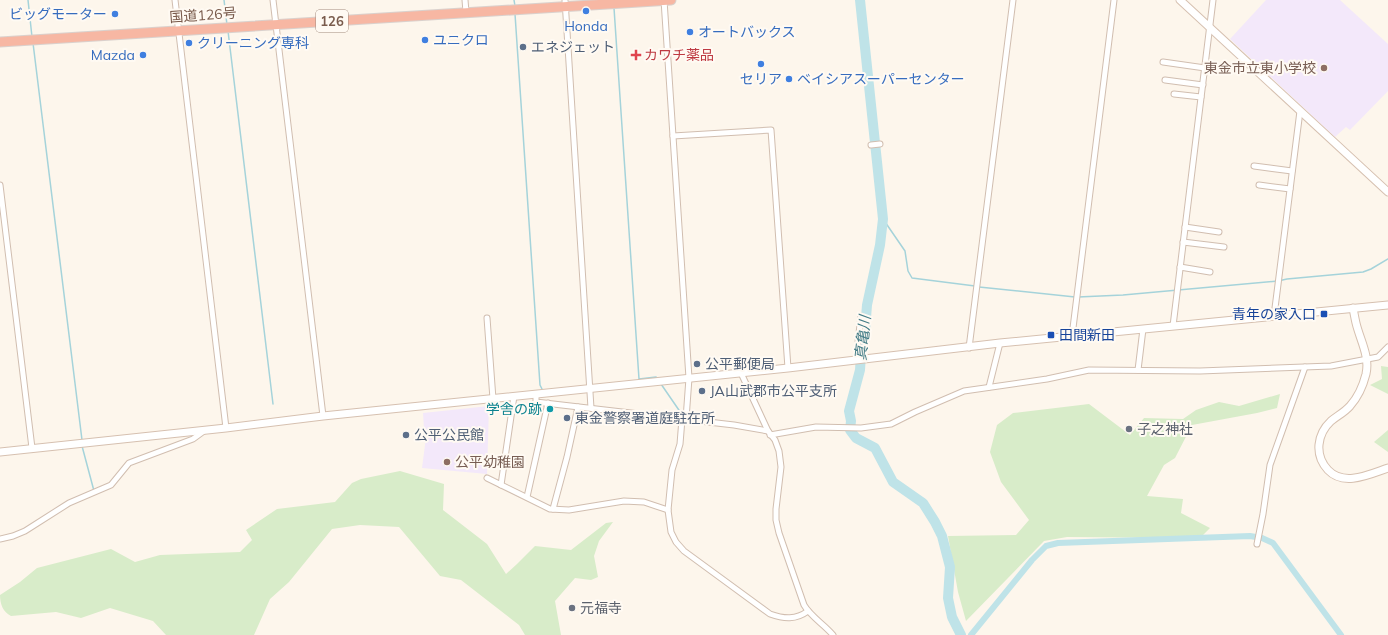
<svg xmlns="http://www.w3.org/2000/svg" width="1388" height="635" font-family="Mulish,'Noto Sans JP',sans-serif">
	<rect width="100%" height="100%" fill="#fdf6ec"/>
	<!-- education -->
	<g fill="#f3e8fa">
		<polygon points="1266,0 1340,0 1388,44 1388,91 1350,130 1346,127 1335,137 1230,39"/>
		<polygon points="489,406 487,474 422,468 425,445 423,413"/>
	</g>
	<!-- green -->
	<g fill="#d8ecc9">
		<polygon points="1381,366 1388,367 1388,394 1370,385 1382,379"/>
		<polygon points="1280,394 1277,408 1257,413 1192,425 1175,458 1164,465 1147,496 1183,499 1181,513 1210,528 1200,538 1067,537 1044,541 966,621 958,592 948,536 1016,535 1029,520 1001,482 990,452 997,425 1013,413 1089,404 1130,435 1144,418 1183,419 1196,410 1219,402 1239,406"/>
		<polygon points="1388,430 1388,452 1374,442"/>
		<path d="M 400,471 L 444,484 L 443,510 L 487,544 L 506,574 L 517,564 L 535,546 L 571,550 L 606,523 L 613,522 L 599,541 L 594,556 L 598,577 L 591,580 L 575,578 L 555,601 L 561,635 L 525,635 L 519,625 L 461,580 L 440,576 L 399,527 L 360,525 L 332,529 L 289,582 L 270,599 L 254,635 L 166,635 L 153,621 L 110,608 L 81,618 L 56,612 L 11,616 C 3,612 0,604 0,595 L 20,582 L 37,568 L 111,549 L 135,562 L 160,555 L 240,552 L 252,540 L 246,530 L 277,509 L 335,502 L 352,483 L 361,479 Z"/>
	</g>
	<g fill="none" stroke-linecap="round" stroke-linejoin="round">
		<!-- stream -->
		<g stroke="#a5d3da" stroke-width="1.5">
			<polyline points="28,0 32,37"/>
			<polyline points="224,0 227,25"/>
			<polyline points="514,0 515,6"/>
			<polyline points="614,8 639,379 656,377 658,380"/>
			<polyline points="515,14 540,385 542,389"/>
			<polyline points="228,31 273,404"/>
			<polyline points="33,43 82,440"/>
			<polyline points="883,219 905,251 908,271 912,278 975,286"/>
			<polyline points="979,287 1075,297"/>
			<polyline points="1078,297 1123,295 1278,281 1287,279 1363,272 1371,269 1388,259"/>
			<polyline points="661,384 683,416"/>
			<polyline points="82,446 94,491"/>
		</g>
		<!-- canal -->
		<polyline stroke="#bfe3e8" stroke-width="6" points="971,635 1032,560 1046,546 1058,543 1250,536 1262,538 1273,543 1341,635"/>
		<!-- river -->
		<polyline stroke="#bfe3e8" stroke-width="10" points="860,0 883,219 880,245 867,305 864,343 861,354 860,370 849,411 851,421 850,430 856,438 875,448 893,482 923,503 935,522 942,536 950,567 948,598 952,617 961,635"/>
		<!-- street casing -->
		<g stroke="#d1beb0" stroke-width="7">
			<g id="street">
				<polyline points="175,0 226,428"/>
				<polyline points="273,0 323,416"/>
				<polyline points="465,0 466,12"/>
				<polyline points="565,0 591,408"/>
				<polyline points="664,0 689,378 686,419"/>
				<polyline points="1163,62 1205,68"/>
				<polyline points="1165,80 1203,85"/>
				<polyline points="1174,94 1201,97"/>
				<polyline points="673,136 771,130 788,368"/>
				<polyline points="871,145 880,144"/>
				<polyline points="1254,166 1292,171"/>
				<polyline points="0,185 32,448"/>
				<polyline points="1259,185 1290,189"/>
				<polyline points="1185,227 1219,232"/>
				<polyline points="1183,242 1224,247"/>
				<polyline points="1180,267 1210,272"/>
				<polyline points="1274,316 1300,111"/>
				<polyline points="487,318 493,399"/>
				<polyline points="1173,326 1213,0"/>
				<polyline points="1072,336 1114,0"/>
				<polyline points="969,348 1013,0"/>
				<polyline points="856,360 861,316"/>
				<polyline points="1138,370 1143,329"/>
				<path d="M 741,373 L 768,431 L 775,440 L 779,451 L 781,467 L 776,509 L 776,520 L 779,533 L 804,605 C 811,617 824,624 833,635"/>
				<polyline points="989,387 1000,343"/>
				<polyline points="536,394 536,402 734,425 768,431"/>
				<path d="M 682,419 L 680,444 L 672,470 L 668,510 L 671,532 L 676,542 L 684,551 L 770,614 C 784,619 796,620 808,611"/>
				<polyline points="770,435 816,427 861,428 891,424 915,412 964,391 1047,379 1089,370 1200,371 1331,366 1378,357 1388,347"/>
				<polyline points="487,478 550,509 569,510 624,501 644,502 668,510"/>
				<polyline points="501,485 514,396"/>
				<polyline points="527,497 548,403"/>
				<polyline points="553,509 567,457 578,407"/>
				<polyline points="0,539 13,536 25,531 69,503 111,485 129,463 193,439 204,431"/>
				<polyline points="1257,544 1263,514 1270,465 1305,367"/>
			</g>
		</g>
		<!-- secondary casing -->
		<g stroke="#d6c0b0" stroke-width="9">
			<g id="secondary">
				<polyline points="1180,0 1388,192"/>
				<path d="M 1353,308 C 1354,313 1355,319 1356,323 C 1360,340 1370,356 1366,374 C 1363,386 1359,396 1350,406 C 1345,412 1337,416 1331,421 C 1317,434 1314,455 1328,470 C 1344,487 1370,474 1388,468"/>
				<polyline points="0,452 226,428 323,416 788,368 1000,343 1388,305"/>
			</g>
		</g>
		<!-- highway casing -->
		<g stroke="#dad1cd" stroke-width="11">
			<polyline id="highway" points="0,42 671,0"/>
		</g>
		<!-- street -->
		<use href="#street" stroke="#fff" stroke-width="5"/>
		<!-- secondary -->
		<use href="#secondary" stroke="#fff" stroke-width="7"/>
		<!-- highway -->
		<use href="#highway" stroke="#f7b7a3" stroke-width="9"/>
	</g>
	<!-- markers -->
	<g fill="#3f7fe0" stroke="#fffaf3" stroke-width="1.5">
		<circle cx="586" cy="11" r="4"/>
		<circle cx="115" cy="14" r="4"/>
		<circle cx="690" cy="32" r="4"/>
		<circle cx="425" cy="40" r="4"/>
		<circle cx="189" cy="43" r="4"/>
		<circle cx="143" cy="55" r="4"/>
		<circle cx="761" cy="64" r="4"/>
		<circle cx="789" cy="79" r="4"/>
	</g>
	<g fill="#5c6f8a" stroke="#fffaf3" stroke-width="1.5">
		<circle cx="523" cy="47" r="4"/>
		<circle cx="697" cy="364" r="4"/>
		<circle cx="702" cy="391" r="4"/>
		<circle cx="567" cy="418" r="4"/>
		<circle cx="406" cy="435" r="4"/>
	</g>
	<path fill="#e0444e" stroke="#fffaf3" stroke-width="1.5" d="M634 49h4v4h4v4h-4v4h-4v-4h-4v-4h4z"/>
	<g fill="#8d6e63" stroke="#fffaf3" stroke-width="1.5">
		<circle cx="1324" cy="68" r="4"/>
		<circle cx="447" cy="462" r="4"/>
	</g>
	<g fill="#1a4fb4" stroke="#fffaf3" stroke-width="1.5">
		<rect x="1320" y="310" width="8" height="8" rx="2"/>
		<rect x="1047" y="331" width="8" height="8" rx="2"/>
	</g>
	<circle fill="#0f9aa8" stroke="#fffaf3" stroke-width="1.5" cx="550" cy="409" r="4"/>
	<g fill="#6b7280" stroke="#fffaf3" stroke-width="1.5">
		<circle cx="1129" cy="429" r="4"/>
		<circle cx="572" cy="608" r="4"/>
	</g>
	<g text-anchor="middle" stroke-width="4" stroke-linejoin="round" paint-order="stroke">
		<!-- shield labels -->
		<rect fill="#fffaf3" stroke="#a28b7f" stroke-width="1" x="316" y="10" width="32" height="22" rx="3"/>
		<g font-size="13" font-weight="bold" fill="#7a5c4d">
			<text x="332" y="26">126</text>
		</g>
		<!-- shop labels -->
		<g font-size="14" fill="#366cbe" stroke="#fffaf3" text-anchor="start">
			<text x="107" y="19" text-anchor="end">ビッグモーター</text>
			<text x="586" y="31" text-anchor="middle">Honda</text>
			<text x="698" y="37">オートバックス</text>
			<text x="433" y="45">ユニクロ</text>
			<text x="197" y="48">クリーニング専科</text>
			<text x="135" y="60" text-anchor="end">Mazda</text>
			<text x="761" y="84" text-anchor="middle">セリア</text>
			<text x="797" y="84">ベイシアスーパーセンター</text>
		</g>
		<!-- street labels -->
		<g font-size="14" fill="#7a5c4d" stroke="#fffaf3">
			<text transform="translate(203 15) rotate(-4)" y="5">国道126号</text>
		</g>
		<!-- service labels -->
		<g font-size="14" fill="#4e5e75" stroke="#fffaf3" text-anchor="start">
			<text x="531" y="52">エネジェット</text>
			<text x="705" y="369">公平郵便局</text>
			<text x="710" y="396">JA山武郡市公平支所</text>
			<text x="575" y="423">東金警察署道庭駐在所</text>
			<text x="414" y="440">公平公民館</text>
		</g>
		<!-- health labels -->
		<g font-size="14" fill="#be3a42" stroke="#fffaf3" text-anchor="start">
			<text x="644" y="60">カワチ薬品</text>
		</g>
		<!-- education labels -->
		<g font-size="14" fill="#785e54" stroke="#fffaf3" text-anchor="end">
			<text x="1316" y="73">東金市立東小学校</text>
			<text x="455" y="467" text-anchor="start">公平幼稚園</text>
		</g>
		<!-- transit labels -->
		<g font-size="14" fill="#164399" stroke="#fffaf3" text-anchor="end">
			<text x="1316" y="319">青年の家入口</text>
			<text x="1059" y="340" text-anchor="start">田間新田</text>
		</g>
		<!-- culture labels -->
		<g font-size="14" fill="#0d838f" stroke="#fffaf3" text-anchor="end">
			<text x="542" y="414">学舎の跡</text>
		</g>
		<!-- worship labels -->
		<g font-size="14" fill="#5b616d" stroke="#fffaf3" text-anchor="start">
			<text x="1137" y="434">子之神社</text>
			<text x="580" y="613">元福寺</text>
		</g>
		<!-- water labels -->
		<g font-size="15" font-style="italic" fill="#437c86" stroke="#fffaf3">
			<text transform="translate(863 338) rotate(-84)" y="5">真亀川</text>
		</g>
	</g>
</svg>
